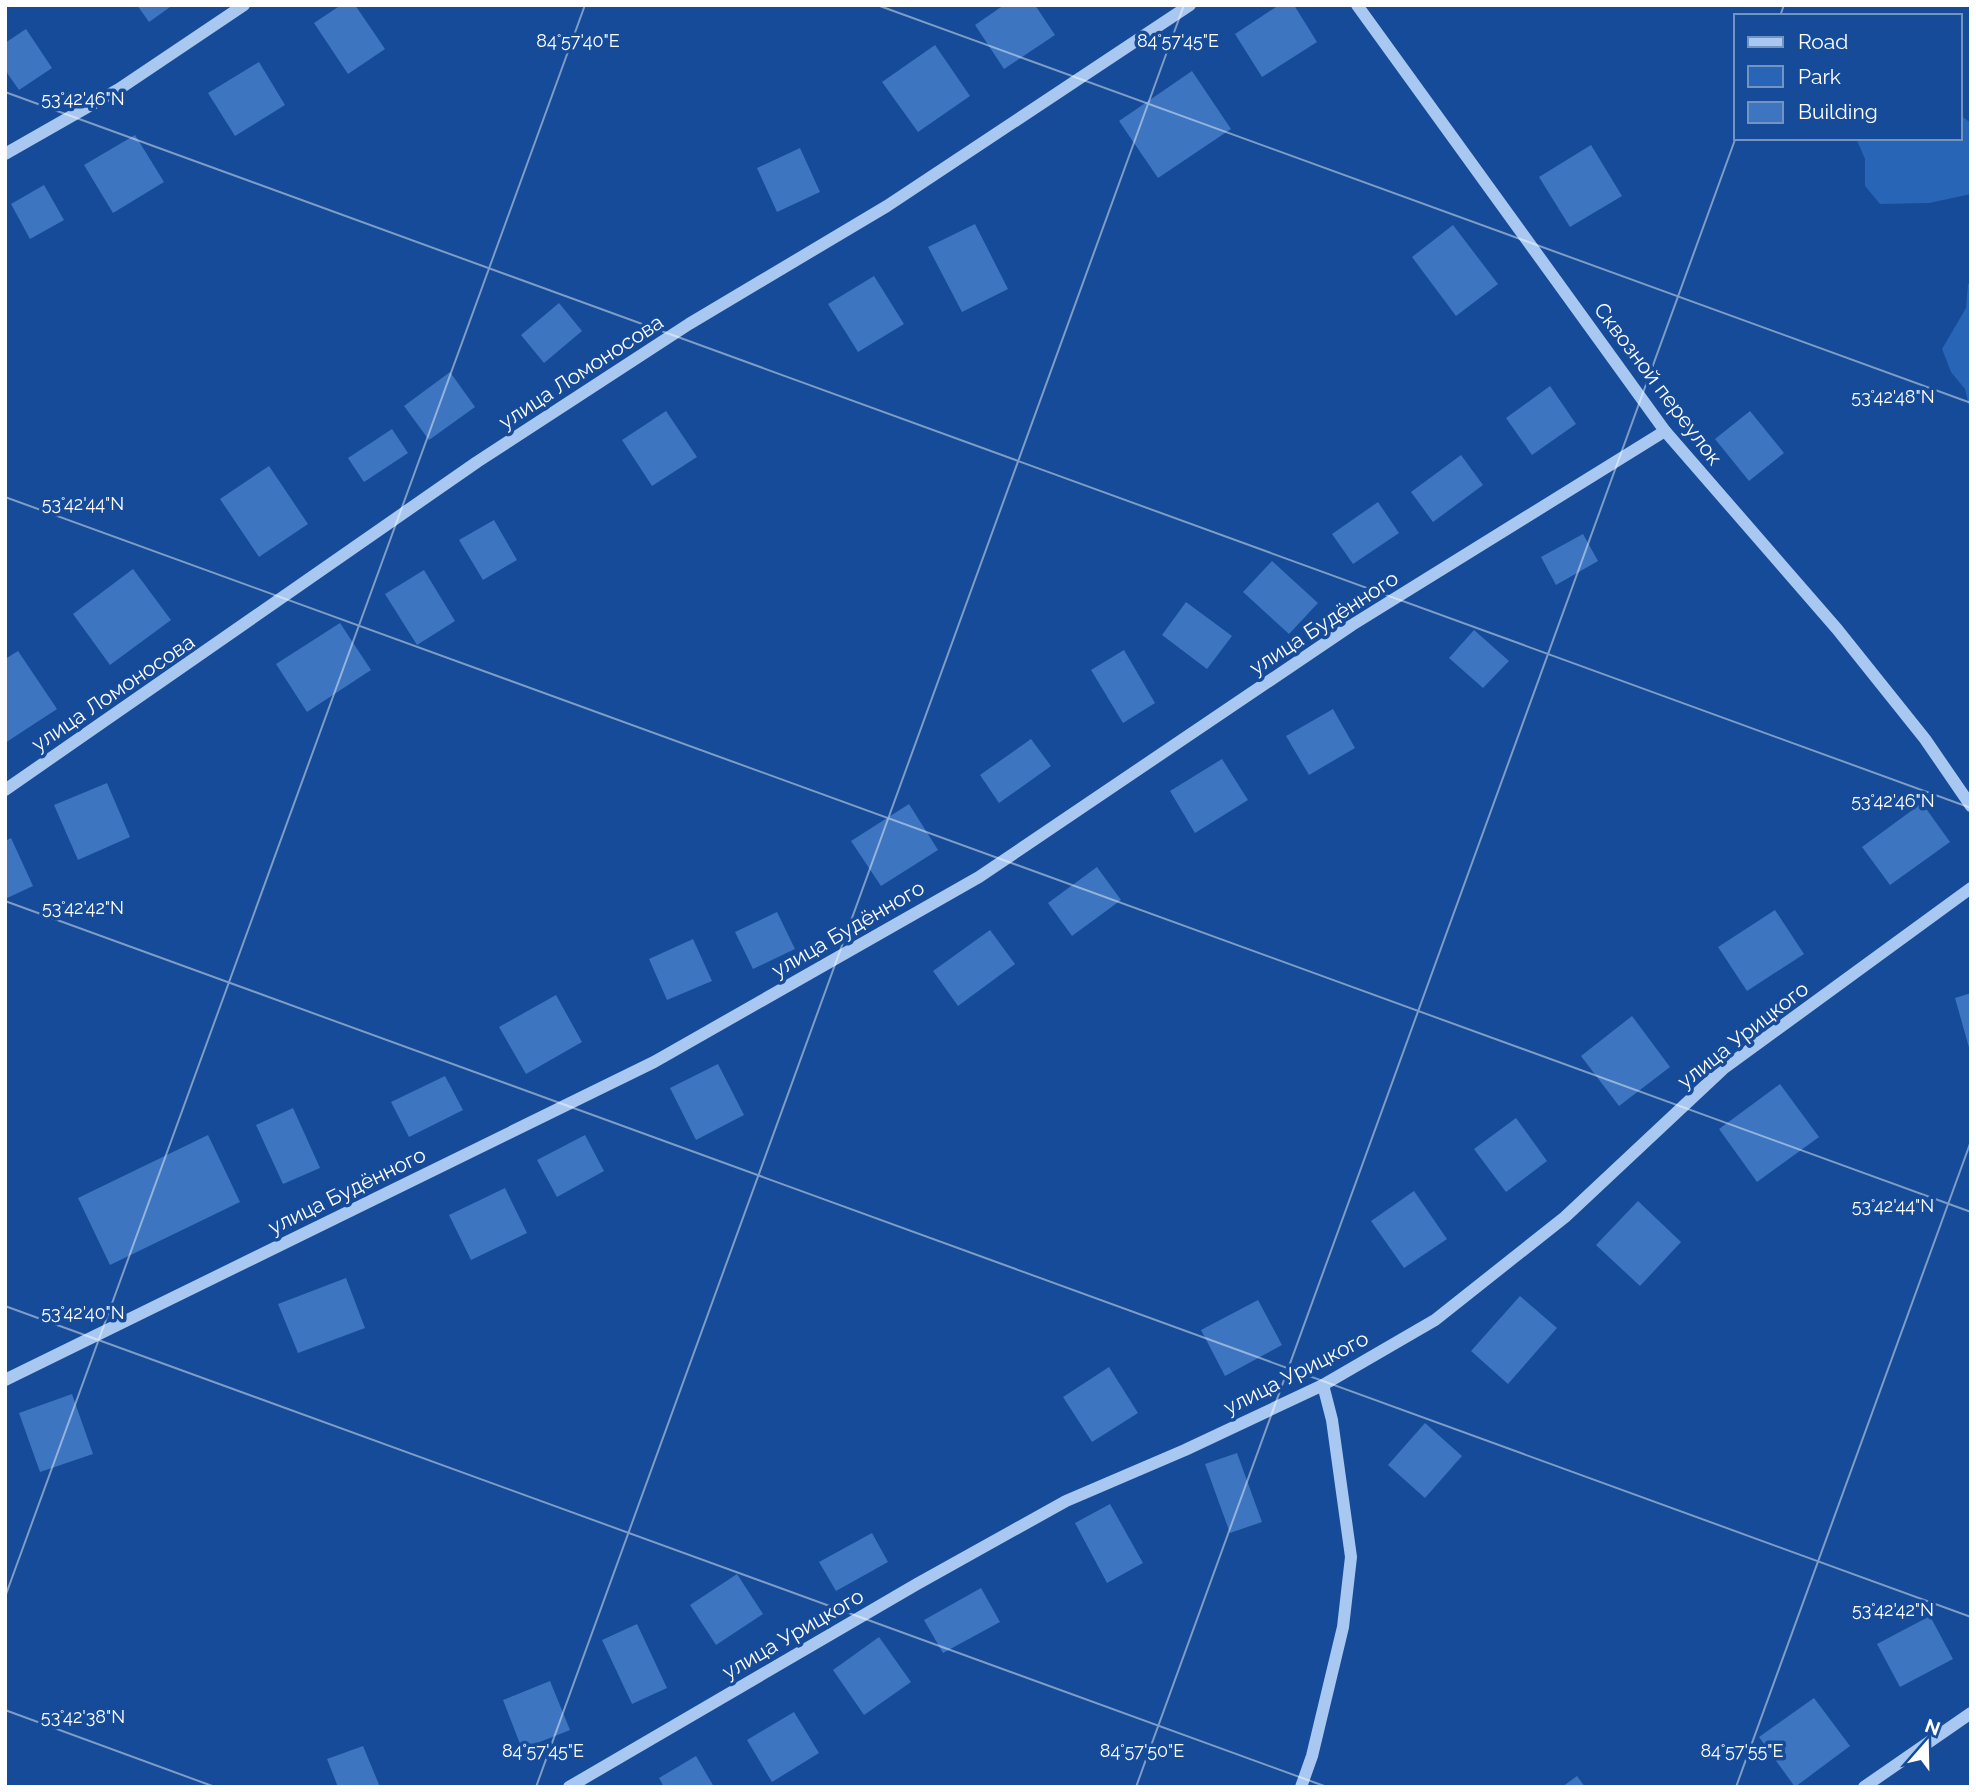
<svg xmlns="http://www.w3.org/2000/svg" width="1976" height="1792" viewBox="0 0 1976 1792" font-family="Raleway,sans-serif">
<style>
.green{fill:#2865b6}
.building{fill:#3d75c0}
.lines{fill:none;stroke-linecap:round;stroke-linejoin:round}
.minor{stroke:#a8c8f2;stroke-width:12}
.ticks{fill:none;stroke:#fff;stroke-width:2;stroke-opacity:0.45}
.labels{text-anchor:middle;stroke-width:7;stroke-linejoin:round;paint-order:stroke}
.street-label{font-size:21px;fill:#fff;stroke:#154b98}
.ticks-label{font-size:18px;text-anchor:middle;fill:#fff;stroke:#154b98;stroke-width:7;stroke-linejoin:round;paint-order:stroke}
</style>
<rect width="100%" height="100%" fill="#154b98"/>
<g class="green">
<polygon points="1960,115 1971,123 1971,194 1929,203 1880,204 1865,186 1865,159 1856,138 1960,138"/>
<polygon points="1971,283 1971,414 1965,389 1951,372 1942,349 1966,308 1968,284"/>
</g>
<g class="building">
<polygon points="137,5 173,5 149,22"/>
<polygon points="341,5 355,5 385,49 348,74 314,23"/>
<polygon points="1004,5 1035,5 1055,35 1004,69 975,25"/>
<polygon points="1279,5 1294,5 1317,42 1262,77 1235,34"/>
<polygon points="26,29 52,68 19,90 5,70 5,43"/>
<polygon points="935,45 970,96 918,132 882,82"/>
<polygon points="259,62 285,105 235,136 208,93"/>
<polygon points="1192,71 1231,129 1158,178 1119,121"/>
<polygon points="135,135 164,182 113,213 84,165"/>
<polygon points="1591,145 1622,196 1570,227 1539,177"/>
<polygon points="800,148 820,192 777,212 757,168"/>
<polygon points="44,185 64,220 30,239 11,204"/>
<polygon points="975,224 1008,289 962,312 928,247"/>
<polygon points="1453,225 1498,284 1456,316 1412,257"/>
<polygon points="874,276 904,324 858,352 828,304"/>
<polygon points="559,303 582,331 544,363 521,335"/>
<polygon points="450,372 475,407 429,440 404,406"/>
<polygon points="1550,386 1576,424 1532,455 1506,418"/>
<polygon points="666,411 697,457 652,486 622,440"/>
<polygon points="1750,411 1784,453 1749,481 1715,439"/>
<polygon points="392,429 408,453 364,482 348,458"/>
<polygon points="1461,455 1483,485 1433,522 1411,492"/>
<polygon points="269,466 308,524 259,557 220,499"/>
<polygon points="1378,502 1399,533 1353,564 1332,534"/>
<polygon points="494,520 517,560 483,580 459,540"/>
<polygon points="1583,534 1598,561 1556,585 1541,557"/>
<polygon points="1272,561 1318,603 1289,634 1243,592"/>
<polygon points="133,569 171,620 110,665 73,614"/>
<polygon points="424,570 455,621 417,645 385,594"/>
<polygon points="1186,602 1232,636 1207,669 1162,635"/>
<polygon points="340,623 371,670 307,712 276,664"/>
<polygon points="1474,630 1509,661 1483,688 1449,658"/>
<polygon points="1124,650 1155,703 1123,723 1091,670"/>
<polygon points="18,651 57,709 5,743 5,659"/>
<polygon points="1333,709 1355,748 1309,775 1286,736"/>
<polygon points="1031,739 1051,766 999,803 980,775"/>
<polygon points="1222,759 1248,800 1195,833 1170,791"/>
<polygon points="107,783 130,837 78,860 54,805"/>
<polygon points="1922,803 1950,842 1890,885 1862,847"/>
<polygon points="909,804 938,850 881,886 851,841"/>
<polygon points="11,838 33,886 5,899 5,841"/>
<polygon points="1097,867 1121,900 1072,936 1048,903"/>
<polygon points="1775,910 1804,954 1747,991 1718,947"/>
<polygon points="777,912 795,949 753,969 735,932"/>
<polygon points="990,930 1015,964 958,1006 933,971"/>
<polygon points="693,939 712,981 667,1000 649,959"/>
<polygon points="1971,993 1971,1051 1970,1051 1955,998"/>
<polygon points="556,995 582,1042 526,1074 499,1027"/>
<polygon points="1632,1016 1670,1067 1619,1106 1581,1056"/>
<polygon points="718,1064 744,1115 696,1140 670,1088"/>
<polygon points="445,1076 463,1110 409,1137 391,1102"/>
<polygon points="1780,1084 1819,1137 1757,1182 1719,1129"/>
<polygon points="293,1108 320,1168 283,1184 256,1125"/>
<polygon points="1516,1118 1547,1161 1506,1192 1474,1149"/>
<polygon points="208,1135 240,1202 110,1265 78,1198"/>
<polygon points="585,1135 604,1171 557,1197 537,1160"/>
<polygon points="505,1188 527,1233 471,1260 449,1215"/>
<polygon points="1414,1191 1447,1239 1404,1268 1371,1221"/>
<polygon points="1638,1201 1681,1242 1640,1286 1596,1245"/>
<polygon points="346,1278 365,1328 298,1353 278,1304"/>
<polygon points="1520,1296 1557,1328 1508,1384 1471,1351"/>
<polygon points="1258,1300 1282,1345 1225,1376 1201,1330"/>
<polygon points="1109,1367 1138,1413 1092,1442 1063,1397"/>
<polygon points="72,1394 93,1454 40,1472 19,1413"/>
<polygon points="1425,1423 1462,1456 1425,1498 1388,1465"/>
<polygon points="1237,1453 1262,1522 1230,1533 1205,1464"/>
<polygon points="1110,1504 1143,1563 1107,1583 1075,1523"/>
<polygon points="872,1533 888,1562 836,1591 819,1562"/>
<polygon points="737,1574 763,1614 716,1645 690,1605"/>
<polygon points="981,1588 1000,1622 943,1653 924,1620"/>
<polygon points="1930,1616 1953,1659 1900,1687 1877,1644"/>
<polygon points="637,1624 667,1688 632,1704 602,1640"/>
<polygon points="879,1637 911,1682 864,1715 833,1670"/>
<polygon points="550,1681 570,1730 522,1749 503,1700"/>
<polygon points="1814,1698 1850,1746 1795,1787 1759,1737"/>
<polygon points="794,1712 819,1753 772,1782 747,1740"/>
<polygon points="363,1746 380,1787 338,1787 327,1759"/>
<polygon points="696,1756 714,1787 664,1787 659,1778"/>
<polygon points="1577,1776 1585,1787 1562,1787"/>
</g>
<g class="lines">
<g class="minor">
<polyline points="1357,5 1665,431 1837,629 1925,739 1971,806"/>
<polyline points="5,154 119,89 244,5"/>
<polyline points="5,790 477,462 689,324 887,206 1190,5"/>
<polyline points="5,1380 654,1062 979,877 1352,625 1665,431"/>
<polyline points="569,1787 917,1584 1066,1501 1185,1450 1323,1385 1435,1320 1565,1217 1723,1069 1971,888"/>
<polyline points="1301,1787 1312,1756 1343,1627 1351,1557 1332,1420 1323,1385"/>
<polyline points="1864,1787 1971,1713"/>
</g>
</g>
<path class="ticks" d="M877,5L1971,403M1780,16L1784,5M5,92L1971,808M5,497L1971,1212M5,901L1971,1617M5,1306L1327,1787M5,1597L585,5M5,1710L215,1787M536,1787L1184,5M1136,1787L1736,137M1736,1787L1971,1141"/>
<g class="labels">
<g class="street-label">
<text transform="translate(581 372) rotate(-33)" y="7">улица Ломоносова</text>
<text transform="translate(1658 384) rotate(53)" y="7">Сквозной переулок</text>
<text transform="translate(1324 623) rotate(-33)" y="7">улица Будённого</text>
<text transform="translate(113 693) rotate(-34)" y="7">улица Ломоносова</text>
<text transform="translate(848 929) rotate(-30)" y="7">улица Будённого</text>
<text transform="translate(1743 1035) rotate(-38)" y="7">улица Урицкого</text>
<text transform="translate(347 1191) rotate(-26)" y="7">улица Будённого</text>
<text transform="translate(1296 1373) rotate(-27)" y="7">улица Урицкого</text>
<text transform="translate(793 1634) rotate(-30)" y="7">улица Урицкого</text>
</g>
</g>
<g class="ticks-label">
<text x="1178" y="47">84°57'45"E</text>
<text x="578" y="47">84°57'40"E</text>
<text x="83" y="105">53°42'46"N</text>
<text x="1893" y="403">53°42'48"N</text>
<text x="83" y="510">53°42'44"N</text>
<text x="1893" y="807">53°42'46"N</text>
<text x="83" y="914">53°42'42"N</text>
<text x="1893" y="1212">53°42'44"N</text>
<text x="83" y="1319">53°42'40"N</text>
<text x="1893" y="1616">53°42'42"N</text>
<text x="83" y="1723">53°42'38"N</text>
<text x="543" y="1757">84°57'45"E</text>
<text x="1142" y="1757">84°57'50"E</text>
<text x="1742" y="1757">84°57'55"E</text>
</g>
<rect width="1976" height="1792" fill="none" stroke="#ffffff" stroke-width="14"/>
<rect x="1734" y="14" width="228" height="126" fill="#154b98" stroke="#7393c1" stroke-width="2"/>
<rect x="1748" y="37" width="35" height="10" fill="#a8c8f2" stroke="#7393c1" stroke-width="2"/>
<text x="1798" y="49" font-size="21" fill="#ffffff">Road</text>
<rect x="1748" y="66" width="35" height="21" fill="#2865b6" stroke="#7393c1" stroke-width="2"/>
<text x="1798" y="84" font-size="21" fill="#ffffff">Park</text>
<rect x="1748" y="102" width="35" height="21" fill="#3d75c0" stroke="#7393c1" stroke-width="2"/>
<text x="1798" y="119" font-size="21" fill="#ffffff">Building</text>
<g transform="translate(1927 1743) rotate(20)" stroke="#154b98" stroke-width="5" paint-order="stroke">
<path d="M0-5L12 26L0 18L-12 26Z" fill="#ffffff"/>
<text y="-10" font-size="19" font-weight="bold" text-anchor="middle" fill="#ffffff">N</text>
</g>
</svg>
